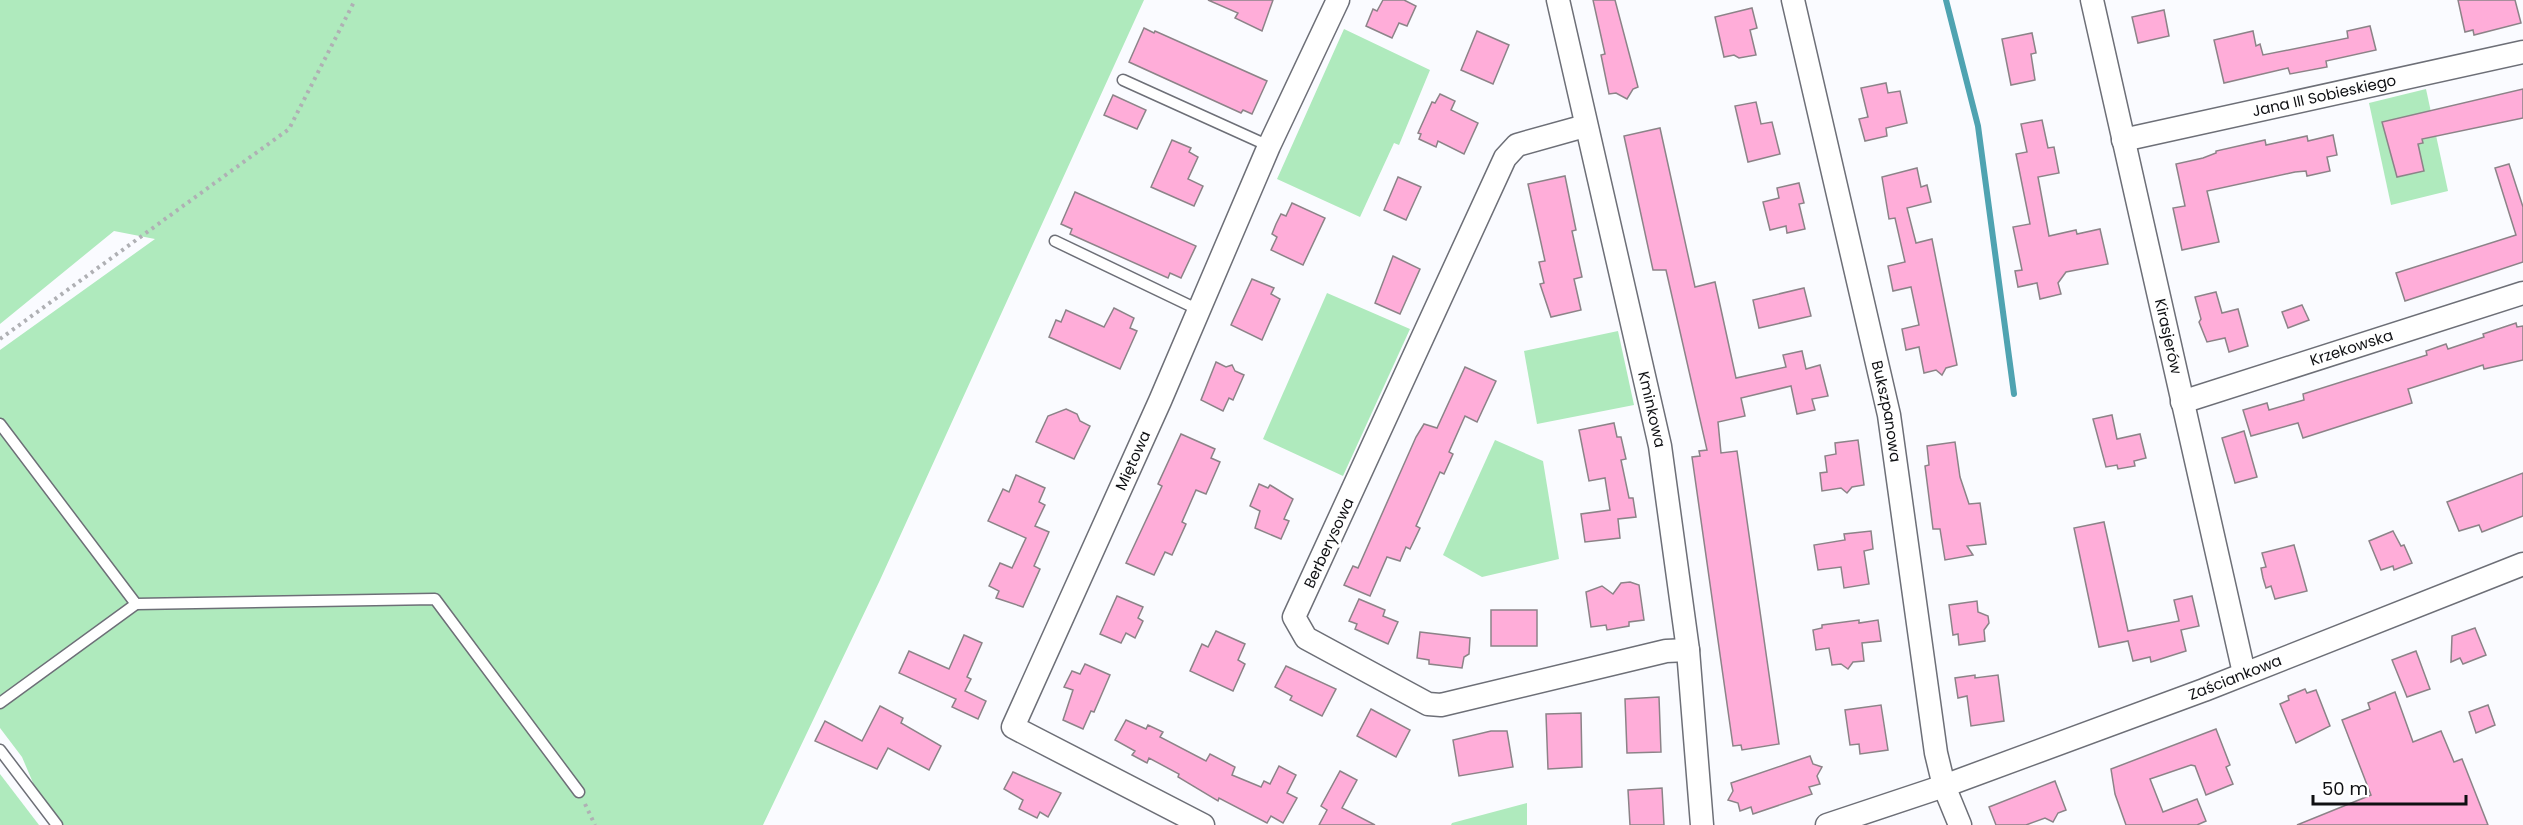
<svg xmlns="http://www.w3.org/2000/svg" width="2523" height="825" viewBox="0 0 2523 825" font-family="Poppins,sans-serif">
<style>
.green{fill:#afeabd}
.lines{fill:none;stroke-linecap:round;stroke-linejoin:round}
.stream{stroke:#4fa3b1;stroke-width:6}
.building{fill:#ffadd9;stroke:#8c8388;stroke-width:1.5}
.service-casing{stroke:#6d6f77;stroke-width:13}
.minor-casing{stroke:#6d6f77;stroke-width:25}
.path{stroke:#afb0b4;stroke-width:4;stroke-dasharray:3 4.5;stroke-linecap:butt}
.service{stroke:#fff;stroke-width:10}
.minor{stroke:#fff;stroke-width:22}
.labels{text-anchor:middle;stroke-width:6;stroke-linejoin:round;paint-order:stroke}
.street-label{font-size:15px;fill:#0f1013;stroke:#fff}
</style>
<rect width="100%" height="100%" fill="#fafbff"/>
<g class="green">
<polygon points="0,0 1144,0 880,580 763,825 51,825 22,757 0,728 0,350 155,239 114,231 0,324"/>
<polygon points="1344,29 1430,70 1399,145 1394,143 1360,217 1277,179"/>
<polygon points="2426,89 2448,191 2391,205 2369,103"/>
<polygon points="1327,293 1410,329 1343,476 1263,439"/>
<polygon points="1618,331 1634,405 1537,424 1524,351"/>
<polygon points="1495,440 1543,461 1559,559 1482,577 1443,555"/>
<polygon points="0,774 39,825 0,825"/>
<polygon points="1527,803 1527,825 1451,825 1452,823"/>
</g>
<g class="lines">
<polyline class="stream" points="1946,0 1978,126 2014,394"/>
</g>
<g class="building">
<polygon points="1208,0 1273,0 1262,31 1235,18 1238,13"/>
<polygon points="1383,0 1404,0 1416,6 1407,26 1399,23 1392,38 1366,26 1373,9 1377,11"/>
<polygon points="1593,0 1615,0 1638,87 1633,89 1627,99 1616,93 1609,94 1601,55 1605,54"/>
<polygon points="2458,0 2515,0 2521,23 2474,35 2473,30 2465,32"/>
<polygon points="1752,8 1757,28 1750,30 1756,55 1739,58 1734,55 1724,57 1715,17"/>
<polygon points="2164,10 2169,36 2138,43 2132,17"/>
<polygon points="2370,26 2376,50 2326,61 2327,67 2290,74 2288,68 2224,83 2214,40 2253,31 2256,46 2260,44 2263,55 2348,38 2347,31"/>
<polygon points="1144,28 1154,33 1155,31 1267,81 1252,114 1243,110 1241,113 1129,62"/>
<polygon points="1477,31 1509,45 1493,84 1461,70"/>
<polygon points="2032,33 2036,53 2031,54 2035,80 2011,85 2002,39"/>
<polygon points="1886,83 1888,93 1900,91 1907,123 1886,128 1887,136 1865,141 1859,119 1868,117 1861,88"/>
<polygon points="2523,89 2523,118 2422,139 2423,143 2418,144 2424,171 2397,177 2382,122"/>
<polygon points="1440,94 1455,101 1451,110 1478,123 1464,154 1438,141 1436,147 1419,139 1421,134 1418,133 1432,102 1435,103"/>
<polygon points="1113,95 1146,110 1137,129 1104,115"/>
<polygon points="1756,102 1761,124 1772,122 1780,154 1748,162 1735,106"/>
<polygon points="2042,120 2048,148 2054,147 2059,173 2038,177 2049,236 2076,230 2077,234 2100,229 2108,264 2066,272 2058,283 2061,294 2040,299 2037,283 2018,287 2015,271 2022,270 2013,227 2030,224 2016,154 2027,152 2021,124"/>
<polygon points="1660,128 1695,287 1715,282 1736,378 1786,367 1783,355 1802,351 1806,369 1820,365 1828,396 1812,399 1815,410 1797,414 1791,386 1741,398 1745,416 1718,422 1721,453 1737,451 1779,744 1742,750 1741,745 1733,746 1692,457 1700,456 1699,451 1707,450 1666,270 1653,270 1624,136"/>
<polygon points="2333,135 2337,155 2327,157 2330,171 2307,176 2306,171 2295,172 2207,191 2219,242 2182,250 2173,208 2185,206 2176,164 2203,158 2216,153 2216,151 2265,140 2266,145 2307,136 2308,141"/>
<polygon points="1172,140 1191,148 1189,152 1198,157 1188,179 1203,186 1194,206 1151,187"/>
<polygon points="2509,164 2523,207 2523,262 2405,301 2396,273 2516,235 2495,168"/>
<polygon points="1917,168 1921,187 1927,185 1931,202 1907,208 1916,243 1932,239 1957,365 1946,368 1942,375 1936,370 1924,373 1919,347 1906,350 1902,329 1919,325 1911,287 1893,291 1888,266 1905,262 1895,218 1889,219 1882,177"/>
<polygon points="1565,176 1576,230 1572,231 1582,277 1574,279 1581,310 1551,317 1540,284 1544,283 1539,262 1545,261 1528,184"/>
<polygon points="1398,177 1421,187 1406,220 1384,210"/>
<polygon points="1799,183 1804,203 1799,204 1805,229 1787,233 1786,226 1770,230 1763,202 1779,198 1777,188"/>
<polygon points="1075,192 1196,246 1181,278 1170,273 1168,278 1070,234 1072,229 1061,224"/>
<polygon points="1292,203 1325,218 1303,265 1271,250 1277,237 1272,234 1276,224 1281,214 1286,216"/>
<polygon points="1393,256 1420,269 1400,314 1375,303"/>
<polygon points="1252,279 1274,288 1271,294 1280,299 1262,340 1231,325"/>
<polygon points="1804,288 1811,316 1759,328 1753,300"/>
<polygon points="2216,292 2222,313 2238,309 2248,346 2229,352 2225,338 2207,342 2199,322 2201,319 2195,297"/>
<polygon points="2302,305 2309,320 2288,328 2282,312"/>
<polygon points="1114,308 1134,318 1130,328 1137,331 1120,369 1049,337 1056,320 1061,322 1066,310 1104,327"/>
<polygon points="2516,323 2517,327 2523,326 2523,360 2484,369 2483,365 2408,389 2412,403 2303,438 2298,423 2251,436 2243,410 2267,403 2269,410 2304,400 2303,394 2427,355 2426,351 2446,344 2448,349 2484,337 2483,334"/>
<polygon points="1216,362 1226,367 1232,365 1235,371 1244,375 1233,400 1229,398 1223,411 1201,400"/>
<polygon points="1465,367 1496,381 1477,422 1465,416 1449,452 1453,454 1444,474 1440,472 1416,526 1420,528 1410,549 1406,547 1400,561 1387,557 1370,596 1344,585 1353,566 1358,568 1416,437 1424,424 1437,428"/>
<polygon points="1066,409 1077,414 1080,421 1090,426 1074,459 1036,442 1048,416"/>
<polygon points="2112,415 2117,439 2140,434 2146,458 2134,461 2135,466 2118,469 2117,465 2106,467 2093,419"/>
<polygon points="1614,423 1617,437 1621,437 1626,459 1621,460 1629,498 1633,498 1636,517 1618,519 1620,538 1585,542 1581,514 1610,510 1605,478 1589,481 1579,430"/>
<polygon points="2244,431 2257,477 2235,483 2222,438"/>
<polygon points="1181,434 1215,449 1211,458 1220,462 1206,494 1196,490 1182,522 1186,524 1172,555 1165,552 1154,575 1126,563 1162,486 1158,484"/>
<polygon points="1858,440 1864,485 1852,487 1847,493 1841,488 1822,491 1820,473 1827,472 1825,456 1836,454 1835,443"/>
<polygon points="1955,442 1960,477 1969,504 1980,503 1986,544 1967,546 1973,555 1945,560 1940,529 1933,529 1925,466 1929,465 1927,446"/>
<polygon points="2523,473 2523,516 2482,532 2479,525 2459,531 2447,502"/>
<polygon points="1016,475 1045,488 1039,502 1045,505 1035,526 1049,532 1034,566 1040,569 1023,607 996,598 999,591 989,586 1000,563 1012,568 1026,538 988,521 1003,489 1009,492"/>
<polygon points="1259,484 1268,488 1270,485 1293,499 1284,519 1289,521 1281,539 1255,528 1260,511 1250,506"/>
<polygon points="2104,522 2128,631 2179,621 2174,600 2192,596 2199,626 2181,630 2186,651 2151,662 2150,657 2133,661 2128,641 2099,647 2074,528"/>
<polygon points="1871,531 1873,549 1864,551 1869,584 1844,588 1841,567 1818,570 1814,545 1845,540 1844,534"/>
<polygon points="2393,531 2401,546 2404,545 2412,563 2394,570 2393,566 2381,570 2369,541"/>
<polygon points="2294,545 2307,591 2275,599 2271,586 2266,588 2263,578 2261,568 2266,567 2262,553"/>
<polygon points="1630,582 1639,585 1644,620 1629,622 1629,626 1607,630 1606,625 1591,627 1586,592 1602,586 1613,594 1621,583"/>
<polygon points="1117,596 1143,607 1138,618 1143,621 1135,638 1126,633 1121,643 1100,634"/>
<polygon points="1359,599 1385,610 1383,616 1398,622 1388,644 1355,629 1357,624 1349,621"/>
<polygon points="1977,601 1978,612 1988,616 1989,623 1984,630 1985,641 1959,645 1958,634 1953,635 1949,605"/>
<rect x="1491" y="610" width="46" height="36"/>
<polygon points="1859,620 1859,623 1878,620 1881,641 1862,643 1864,661 1853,662 1848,669 1841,664 1832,665 1829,648 1816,650 1813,630 1822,628 1822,625"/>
<polygon points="2475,628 2486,655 2463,664 2460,658 2451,662 2452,636"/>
<polygon points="1216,631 1245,644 1238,660 1245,664 1233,691 1190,671 1202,644 1208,647"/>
<polygon points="1420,632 1470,638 1469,654 1464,657 1462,668 1429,664 1429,660 1417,658"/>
<polygon points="964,635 982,643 967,677 971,679 965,691 986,701 978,719 952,707 956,699 899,673 909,651 949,669"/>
<polygon points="2416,651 2430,689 2407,697 2392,660"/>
<polygon points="1085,664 1110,675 1094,712 1091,711 1083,729 1063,720 1073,690 1064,687 1072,671 1080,674"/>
<polygon points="1286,666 1336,689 1322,716 1290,700 1292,696 1275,687"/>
<polygon points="1975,675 1975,678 1998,675 2004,721 1971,726 1967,696 1958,698 1955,678"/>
<polygon points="2305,689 2307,693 2316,690 2330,726 2296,743 2280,704 2289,700 2288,696"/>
<polygon points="2395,692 2413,742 2441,731 2454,762 2462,759 2488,825 2297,825 2371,795 2342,720 2370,709 2368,703"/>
<polygon points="1659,697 1661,752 1627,753 1625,699"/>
<polygon points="1881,705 1888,750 1860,754 1859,744 1850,745 1845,710"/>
<polygon points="2488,705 2495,725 2476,733 2469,712"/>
<polygon points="880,706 903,718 901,723 941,746 929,770 888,748 877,769 815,741 825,721 862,741"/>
<polygon points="1371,709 1410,730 1396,757 1357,736"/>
<polygon points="1581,713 1582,767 1548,769 1546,714"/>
<polygon points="1126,720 1146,729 1148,725 1163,732 1160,737 1206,761 1210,754 1235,767 1232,775 1261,787 1264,781 1270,784 1279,766 1296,775 1287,793 1297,798 1283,823 1271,816 1267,823 1219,798 1218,801 1178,777 1179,774 1149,758 1147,763 1132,755 1135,751 1115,740"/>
<polygon points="2216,729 2230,765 2226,767 2233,784 2206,795 2195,766 2191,765 2150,779 2163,812 2197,799 2206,821 2197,825 2126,825 2115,794 2111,769"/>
<polygon points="1491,731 1507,731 1513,767 1459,776 1453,740"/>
<polygon points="1810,756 1813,764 1822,767 1817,776 1820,784 1809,787 1812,794 1753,814 1751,807 1740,811 1738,803 1728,800 1733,791 1731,783"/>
<polygon points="1340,771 1357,780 1342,808 1375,825 1319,825 1327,810 1321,806"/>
<polygon points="1013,772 1061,793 1048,817 1040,812 1037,818 1019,809 1023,800 1004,789"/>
<polygon points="2055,781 2066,810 2058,813 2053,822 2045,818 2026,825 1996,825 1989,807"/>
<polygon points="1662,788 1664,825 1630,825 1628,790"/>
</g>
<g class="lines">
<g class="service-casing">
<g id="service">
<polyline points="1123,80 1269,146"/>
<polyline points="1055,241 1199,310"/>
<polyline points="0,424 136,604 435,599 579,792"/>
<polyline points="0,703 136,604"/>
<polyline points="0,750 57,825"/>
</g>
</g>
<g class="minor-casing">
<g id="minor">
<path id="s1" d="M1558,0L1660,446L1688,650L1702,825"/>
<path id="s2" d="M1793,0L1889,415L1936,753L1944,786L1960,825"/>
<path id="s3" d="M2092,0L2244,673"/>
<polyline points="1585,126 1517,145 1505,158 1294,617 1306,638 1428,704 1441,705 1666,651 1688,650"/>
<path id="s4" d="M2123,140L2523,52"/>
<path id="s5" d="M2182,402L2523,293"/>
<path id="s6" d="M1203,825L1013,727L1160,401L1269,146L1338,0"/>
<path id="s7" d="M1827,825L1944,786L2204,690L2523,564"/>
</g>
</g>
<g class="path">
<polyline points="0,339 289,129 355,0"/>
<polyline points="585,804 595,825"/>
</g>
<use href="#service" class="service"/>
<use href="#minor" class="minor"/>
</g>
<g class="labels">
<g class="street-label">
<text dy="5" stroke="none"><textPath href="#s4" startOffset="206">Jana III Sobieskiego</textPath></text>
<text dy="5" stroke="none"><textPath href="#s3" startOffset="345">Kirasjerów</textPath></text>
<text dy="5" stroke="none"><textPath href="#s5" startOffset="178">Krzekowska</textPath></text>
<text dy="5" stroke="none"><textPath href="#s1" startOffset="420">Kminkowa</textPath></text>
<text dy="5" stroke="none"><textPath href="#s2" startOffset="422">Bukszpanowa</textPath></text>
<text dy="5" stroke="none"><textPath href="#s6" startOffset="506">Miętowa</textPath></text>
<text transform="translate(1329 543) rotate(-65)" y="5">Berberysowa</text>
<text dy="5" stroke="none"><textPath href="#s7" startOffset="434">Zaściankowa</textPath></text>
</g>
</g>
<path d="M2313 795v9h153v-9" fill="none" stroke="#0f1013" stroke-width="3"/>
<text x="2322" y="795" font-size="18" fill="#0f1013" stroke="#ffffff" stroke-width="4.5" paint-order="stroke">50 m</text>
</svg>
